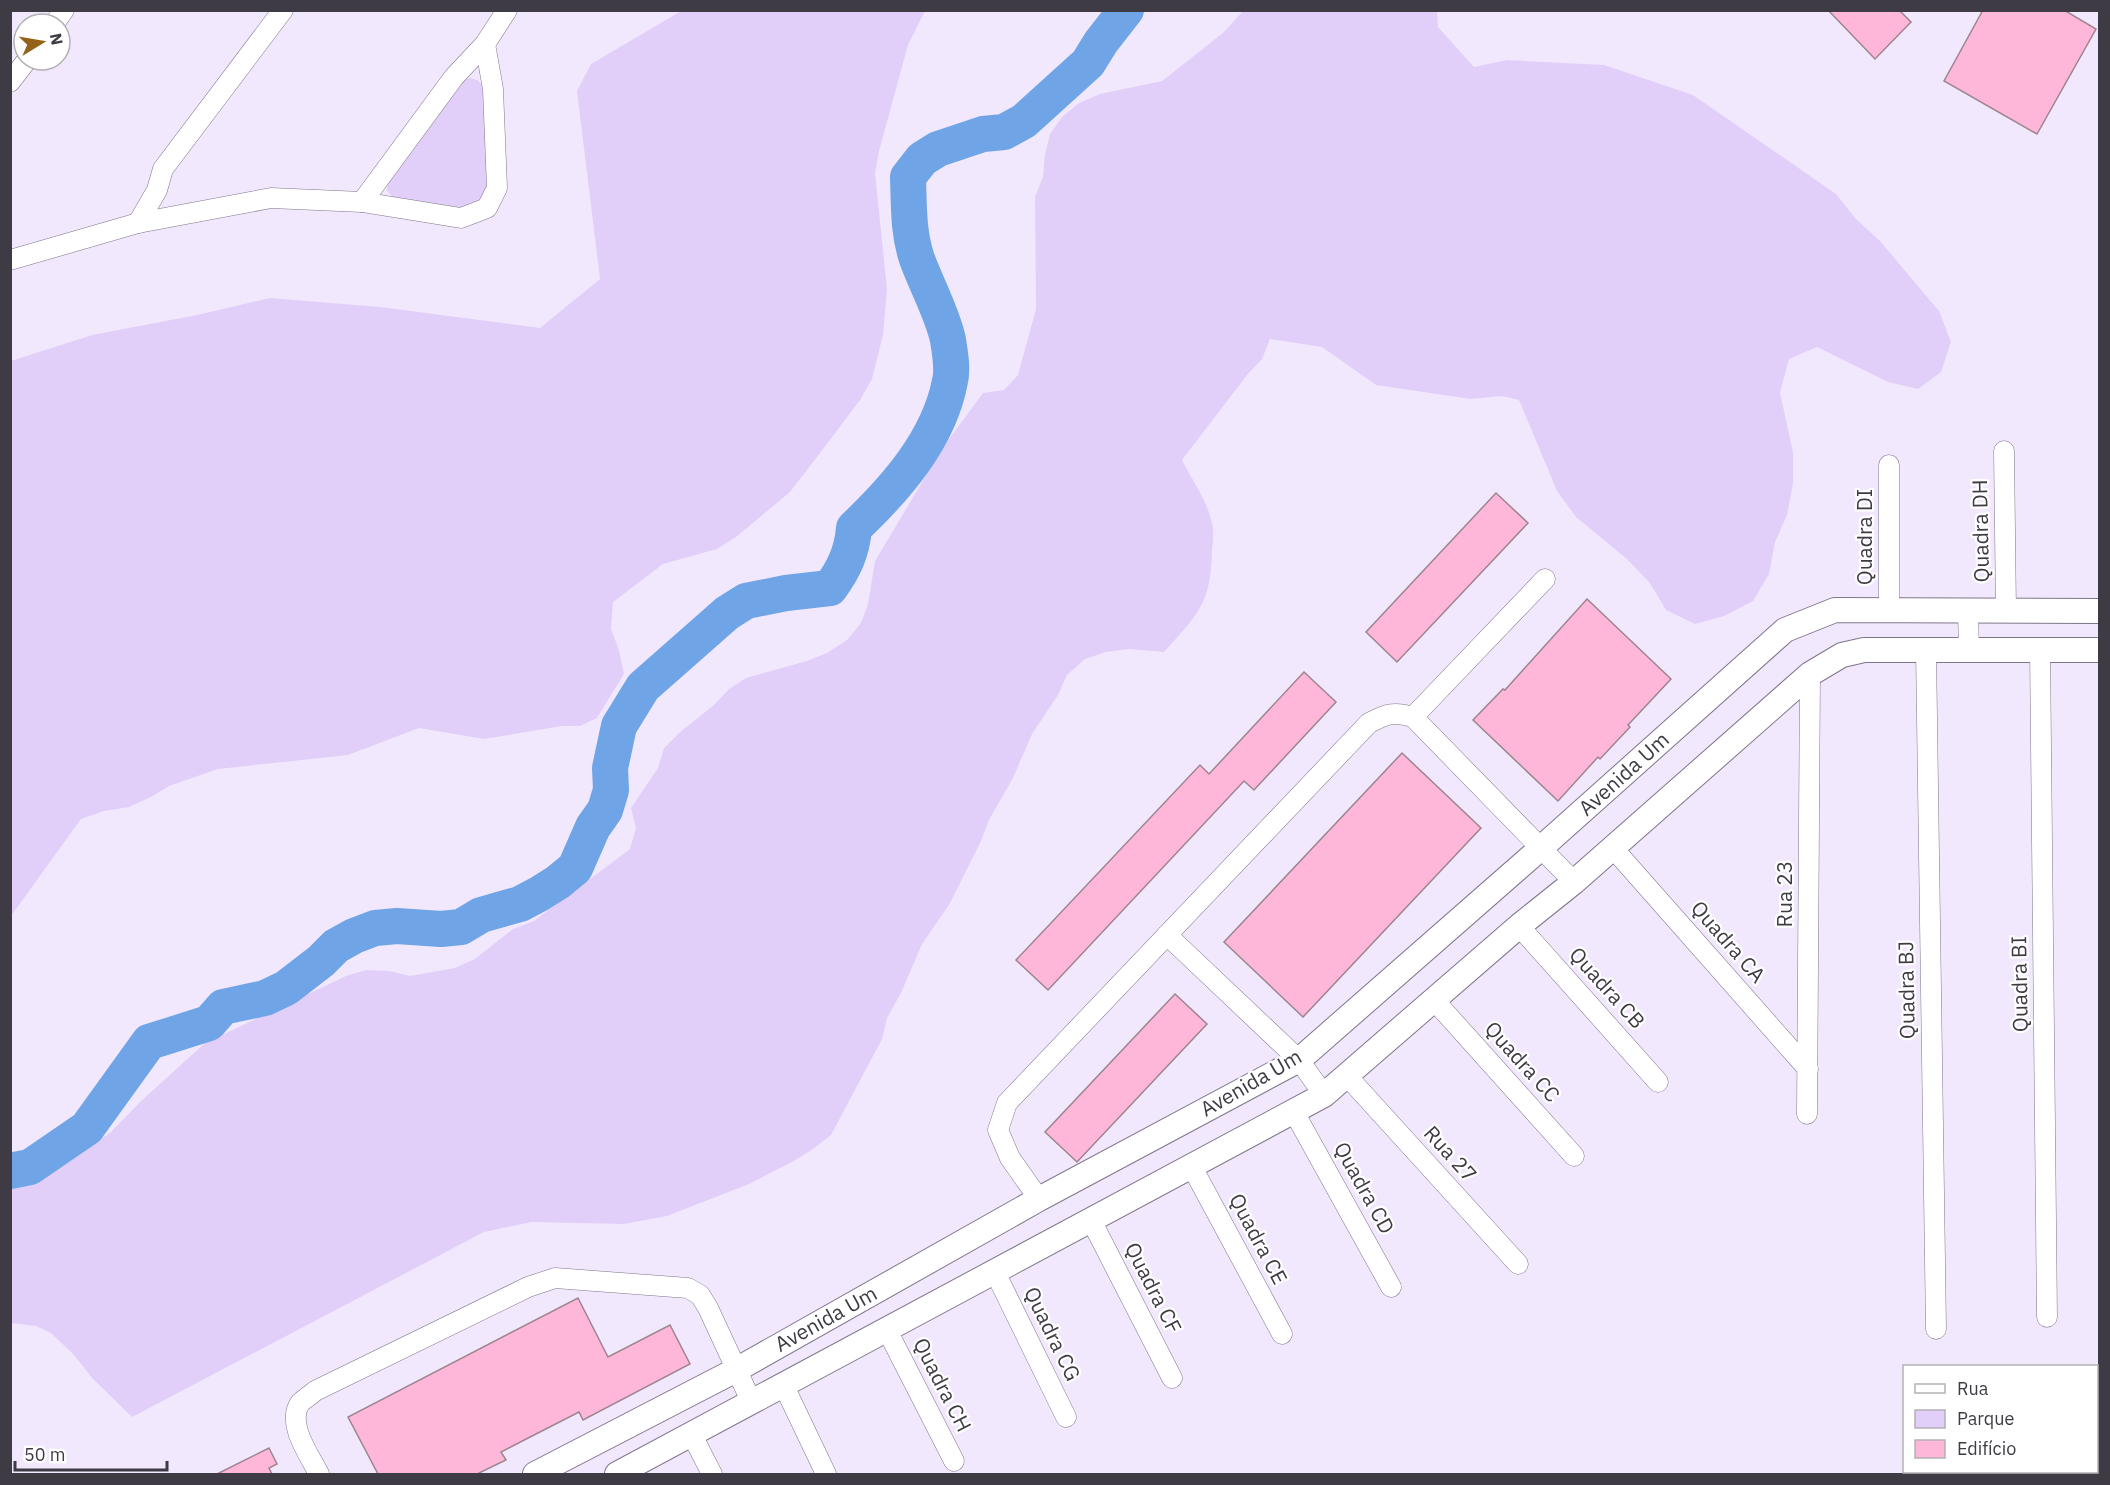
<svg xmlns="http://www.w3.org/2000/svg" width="2110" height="1485" viewBox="0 0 2110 1485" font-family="'IBM Plex Sans',sans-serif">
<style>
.green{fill:#e2cff9}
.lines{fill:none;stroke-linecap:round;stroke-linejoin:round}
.river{stroke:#6fa4e7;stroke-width:36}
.building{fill:#feb7d8;stroke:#9d858f;stroke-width:1.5}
.minor-casing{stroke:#7f768a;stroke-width:21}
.tertiary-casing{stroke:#7f768a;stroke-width:26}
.minor{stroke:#fff;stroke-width:20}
.tertiary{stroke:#fff;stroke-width:24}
.labels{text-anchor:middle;stroke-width:4.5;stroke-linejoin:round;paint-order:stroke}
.street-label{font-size:21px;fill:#3f3b44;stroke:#fff}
</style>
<rect width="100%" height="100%" fill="#f1e8fe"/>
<g class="green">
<polygon points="683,10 925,11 908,45 879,151 875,173 887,289 883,335 872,379 860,400 833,436 790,492 736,537 717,549 663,564 613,602 611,629 619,650 624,674 597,718 580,726 562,726 484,739 419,728 348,755 218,769 169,786 151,797 129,807 104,811 81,819 11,916 11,361 92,335 197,315 270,298 380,307 540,328 600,279 577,91 591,64"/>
<path d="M1243,11H1437L1438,27L1474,67L1507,60L1604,65L1693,95L1836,194L1855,218L1880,241L1939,311L1951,342L1941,372L1918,389L1888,382L1817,347L1789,359L1780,393L1793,452V484L1787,515L1775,542L1769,574L1753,601L1724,616L1695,624L1666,610L1650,583L1627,559L1576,517L1557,491L1519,400L1502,396L1471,399L1376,385L1322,347L1270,339L1262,359L1247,375L1182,460C1192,480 1207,500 1212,523C1214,531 1213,542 1212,550C1211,604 1198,614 1164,652L1129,649L1106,652L1085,659L1067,675L1058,695L1032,734L1013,778L990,818L981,841L949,905L922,944L901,993L887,1018L882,1039L831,1135L813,1149L792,1162L749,1184L667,1216L624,1224L532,1222L484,1232L132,1417L93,1379L74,1355L51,1333L36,1326L11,1323V1189L57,1170L111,1132L141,1101L205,1043L346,976L366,970L389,971L410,976L455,968L475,959L513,929L534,921L630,849L636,828L631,808L658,768L664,748L679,733L714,705L729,689L746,678L807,661L827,653L847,640L861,623L868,604L875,561L943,447L983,393L1004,390L1018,375L1036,309L1035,197L1043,177L1045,154L1050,134L1062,117L1079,103L1100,94L1162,81L1223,33Z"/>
<path d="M470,78L477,80L483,86L489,184C487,192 485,200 477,204C461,214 412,201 393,198L387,190V180L464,80Z"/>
</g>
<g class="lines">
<path class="river" d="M10,1171L30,1167L87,1128L149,1042L209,1023L223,1007L265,998L286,988L321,961L336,946L354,936L375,928L397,926L441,929L461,927L481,915L520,904L539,894L558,882L575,868L593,827L605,810L611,790L610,768L619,726L643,687L727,613L746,601L786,593L830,588C844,569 852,552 854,528C895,489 939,440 950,381C953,369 950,353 948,340C943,315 926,284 917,259C908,233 909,205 908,177L922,159L938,149L983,134L1004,132L1024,121L1088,63L1101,42L1126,10"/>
</g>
<g class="building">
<polygon points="1828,10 1899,10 1911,22 1875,59"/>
<polygon points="1983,10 2064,10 2096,29 2037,134 1944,81"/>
<polygon points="1496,493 1528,523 1397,662 1366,632"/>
<polygon points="1587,599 1671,679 1628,725 1630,727 1600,759 1598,757 1558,801 1473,720 1503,689 1505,690"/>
<polygon points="1304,672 1336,702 1254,790 1244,781 1048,990 1016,960 1200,765 1209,774"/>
<polygon points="1402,753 1481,828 1303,1017 1224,942"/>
<polygon points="1175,994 1207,1024 1077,1162 1045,1132"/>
<polygon points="578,1298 608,1357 670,1325 690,1364 583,1420 579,1412 534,1435 501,1452 506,1460 477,1474 378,1474 348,1417"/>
<polygon points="269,1448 277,1464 269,1468 272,1474 217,1474"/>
</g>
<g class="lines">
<g class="minor-casing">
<g id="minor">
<polyline points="54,24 64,10"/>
<polyline points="10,82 27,60"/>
<polyline points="362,202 454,77 485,44 507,10"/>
<polyline points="138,223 157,190 163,169 283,10"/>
<polyline points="10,260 138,223 271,198 362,202 461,218 487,208 497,188 493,89 485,44"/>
<polyline points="2004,451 2006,611"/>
<polyline points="1889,610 1889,465"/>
<polyline points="1968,611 1969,650"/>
<polyline points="1926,650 1936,1329"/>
<polyline points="2040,650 2047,1317"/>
<polyline points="1413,717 1545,579"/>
<polyline points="1612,847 1808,1069"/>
<polyline points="1519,926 1658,1082"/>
<polyline points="1167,935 1299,1060 1324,1095"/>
<polyline points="1434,1000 1574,1156"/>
<polyline points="1347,1076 1518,1264"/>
<polyline points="1294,1112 1391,1287"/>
<polyline points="1807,1114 1810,674"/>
<polyline points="1192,1167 1282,1334"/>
<path d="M1039,1199L1010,1158L998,1130L1007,1103L1369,723C1387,714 1393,711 1413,717L1574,882"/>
<polyline points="1091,1220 1172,1378"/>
<polyline points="995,1272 1066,1417"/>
<polyline points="887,1330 954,1461"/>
<polyline points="784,1386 826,1474"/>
<polyline points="692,1435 712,1474"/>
<path d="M319,1474C310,1456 286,1424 300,1403C304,1399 311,1395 315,1391L528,1287L555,1278L688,1288L700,1295L708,1308L752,1403"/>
</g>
</g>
<g class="tertiary-casing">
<g id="tertiary">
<polyline points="535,1474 736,1370 1039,1199 1299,1060 1541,848 1785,630 1835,610 2100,611"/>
<polyline points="617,1474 1324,1095 1519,926 1574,882 1810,674 1842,655 1864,650 2100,650"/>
</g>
</g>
<use href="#minor" class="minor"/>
<use href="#tertiary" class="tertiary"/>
</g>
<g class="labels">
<g class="street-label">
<text transform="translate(1981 531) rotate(-91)" y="7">Quadra DH</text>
<text transform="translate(1865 537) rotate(-90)" y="7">Quadra DI</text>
<text transform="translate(1624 774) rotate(-42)" y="7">Avenida Um</text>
<text transform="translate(1785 894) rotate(-90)" y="7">Rua 23</text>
<text transform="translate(1728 942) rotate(49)" y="7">Quadra CA</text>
<text transform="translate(2020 984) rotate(-91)" y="7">Quadra BI</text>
<text transform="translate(1607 988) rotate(48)" y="7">Quadra CB</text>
<text transform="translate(1907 990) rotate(-91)" y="7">Quadra BJ</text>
<text transform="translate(1522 1062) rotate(48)" y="7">Quadra CC</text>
<text transform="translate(1251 1083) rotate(-30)" y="7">Avenida Um</text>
<text transform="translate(1450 1154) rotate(48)" y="7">Rua 27</text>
<text transform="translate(1364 1188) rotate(61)" y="7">Quadra CD</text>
<text transform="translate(1258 1239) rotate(62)" y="7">Quadra CE</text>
<text transform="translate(1153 1288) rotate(63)" y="7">Quadra CF</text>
<text transform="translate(826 1319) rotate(-29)" y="7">Avenida Um</text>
<text transform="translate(1052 1334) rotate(64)" y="7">Quadra CG</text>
<text transform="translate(942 1385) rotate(63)" y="7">Quadra CH</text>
</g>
</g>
<rect width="2110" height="1485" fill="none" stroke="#3f3b44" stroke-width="24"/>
<rect x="1903" y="1365" width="195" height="108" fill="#ffffff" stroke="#b2b1b4" stroke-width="1.5"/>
<rect x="1915" y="1384" width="30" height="9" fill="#ffffff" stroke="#b2b1b4" stroke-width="1.5"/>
<text x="1957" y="1395" font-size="18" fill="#3f3b44">Rua</text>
<rect x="1915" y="1410" width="30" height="18" fill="#e2cff9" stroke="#b2b1b4" stroke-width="1.5"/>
<text x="1957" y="1425" font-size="18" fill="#3f3b44">Parque</text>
<rect x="1915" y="1440" width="30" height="18" fill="#feb7d8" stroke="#b2b1b4" stroke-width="1.5"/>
<text x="1957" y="1455" font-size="18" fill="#3f3b44">Edifício</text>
<g transform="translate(42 42) rotate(79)"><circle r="28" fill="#ffffff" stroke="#b2b1b4" stroke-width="1.5"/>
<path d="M0-4.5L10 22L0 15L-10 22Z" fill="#966217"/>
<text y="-9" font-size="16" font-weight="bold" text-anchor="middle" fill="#3f3b44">N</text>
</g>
<path d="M15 1461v9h152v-9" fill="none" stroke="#3f3b44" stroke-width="3"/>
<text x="24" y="1461" font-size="18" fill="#3f3b44" stroke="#ffffff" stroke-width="4.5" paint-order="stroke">50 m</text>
</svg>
